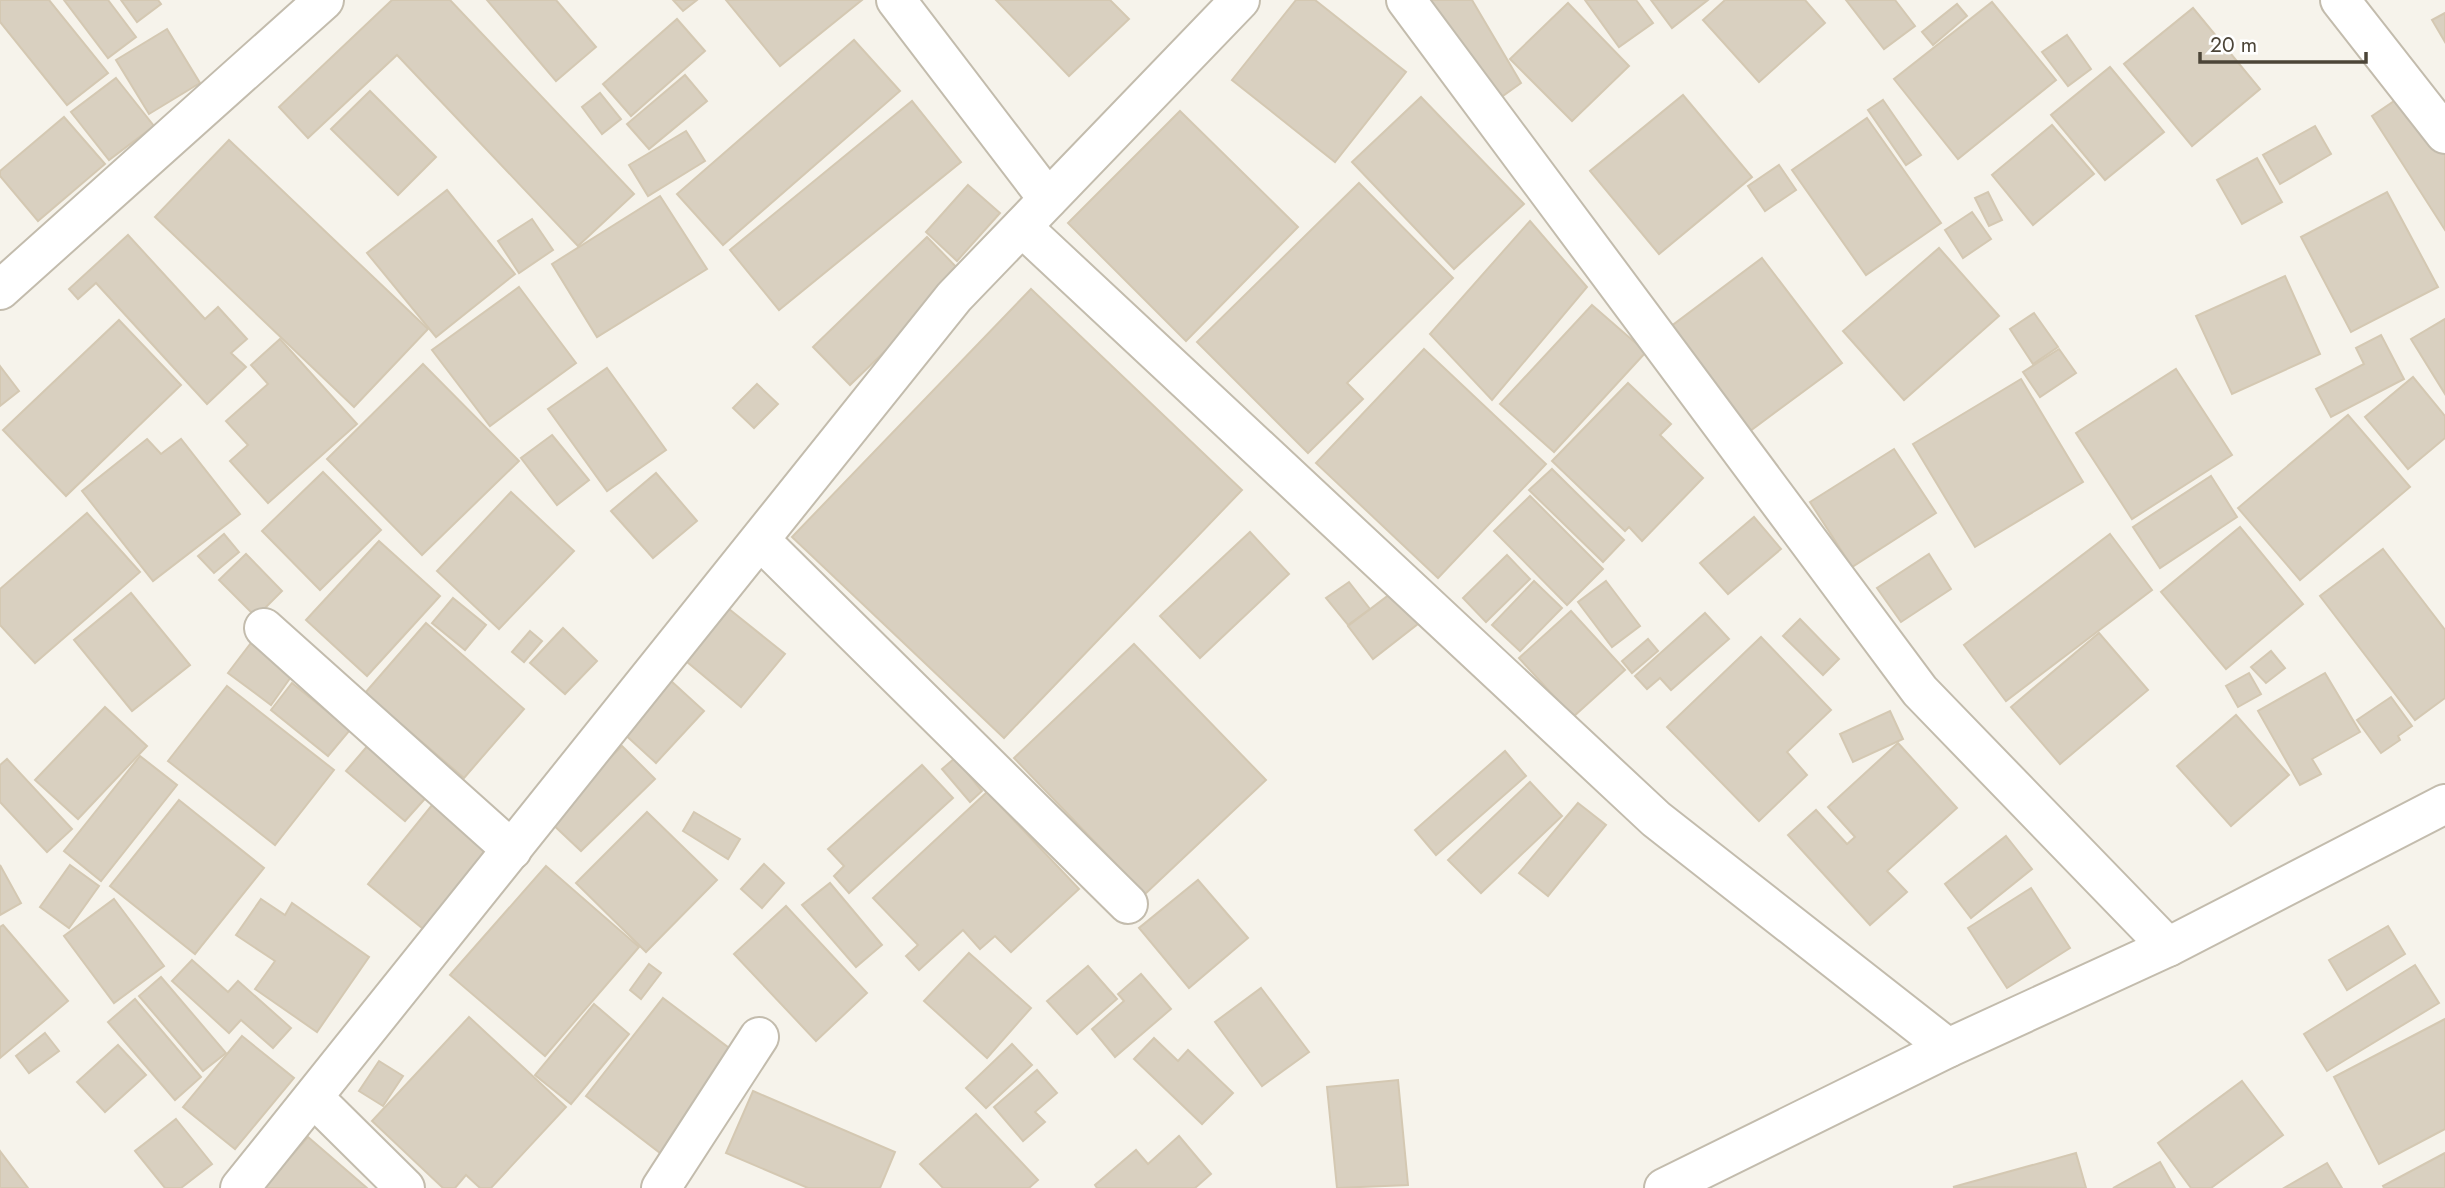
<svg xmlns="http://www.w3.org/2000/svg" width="2445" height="1188" viewBox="0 0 2445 1188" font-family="Jost,sans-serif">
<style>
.building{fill:#d9d0c0;stroke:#d4c8b2;stroke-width:2}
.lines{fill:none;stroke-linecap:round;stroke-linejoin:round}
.minor-casing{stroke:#c3bcad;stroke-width:42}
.minor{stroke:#fff;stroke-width:38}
</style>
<rect width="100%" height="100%" fill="#f6f3eb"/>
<g class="building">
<polygon points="0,0 49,0 108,73 67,105 0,22"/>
<polygon points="64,0 108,0 136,37 108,58"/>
<polygon points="121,0 158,0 161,4 137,22"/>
<polygon points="392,0 450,0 634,194 578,246 397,55 308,138 279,107"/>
<polygon points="487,0 556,0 596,47 556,81"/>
<polygon points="673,0 697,0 683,11"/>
<polygon points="726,0 862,0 780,66"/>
<polygon points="996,0 1110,0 1129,19 1069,76"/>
<polygon points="1296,0 1315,0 1406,72 1335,162 1232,80"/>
<polygon points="1428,0 1472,0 1521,83 1493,103"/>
<polygon points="1585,0 1636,0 1653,23 1619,47"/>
<polygon points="1651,0 1708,0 1672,28"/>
<polygon points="1725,0 1805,0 1825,23 1759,82 1703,20"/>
<polygon points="1846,0 1895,0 1915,26 1884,49"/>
<polygon points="1992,2 2056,80 1958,159 1894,79"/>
<polygon points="1568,3 1629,66 1572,121 1510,59"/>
<polygon points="1957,4 1967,16 1933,45 1922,32"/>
<polygon points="2193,8 2260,89 2192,146 2124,64"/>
<polygon points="2445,13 2445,42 2432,20"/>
<polygon points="677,19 705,51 631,116 603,84"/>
<polygon points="167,29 200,83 149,114 116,60"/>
<polygon points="2067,35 2091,69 2068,86 2042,52"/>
<polygon points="854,40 900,91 723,245 677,194"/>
<polygon points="2110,67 2164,132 2105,180 2051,115"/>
<polygon points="685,75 707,101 649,149 627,124"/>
<polygon points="116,78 154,126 109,160 71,112"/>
<polygon points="370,91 436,157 398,195 331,129"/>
<polygon points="600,93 621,119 602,134 582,107"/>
<polygon points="2406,93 2445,154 2445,230 2372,116"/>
<polygon points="1683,95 1752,177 1659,254 1590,171"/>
<polygon points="1421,97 1524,204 1454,269 1352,162"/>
<polygon points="1883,100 1921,155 1906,165 1868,110"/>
<polygon points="912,101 961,162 779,310 730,250"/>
<polygon points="1180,111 1298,227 1186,341 1068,223"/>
<polygon points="64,117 105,164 38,221 0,176 0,171"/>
<polygon points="1867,118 1941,223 1866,275 1792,170"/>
<polygon points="2052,125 2094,174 2033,225 1992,175"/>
<polygon points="2315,126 2331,154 2280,184 2263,155"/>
<polygon points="686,131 705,161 648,196 629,165"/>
<polygon points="229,140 428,329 354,407 155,217"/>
<polygon points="2257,158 2282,202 2242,224 2217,180"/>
<polygon points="1779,165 1796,190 1765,211 1748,186"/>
<polygon points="1359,183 1453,278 1347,383 1363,399 1308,453 1197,342"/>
<polygon points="968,185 1000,213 957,261 926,232"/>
<polygon points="447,190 515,274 436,337 367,253"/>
<polygon points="1988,192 2002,220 1989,226 1975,198"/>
<polygon points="2387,192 2438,287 2351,332 2301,237"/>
<polygon points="660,196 707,269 597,337 552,264"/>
<polygon points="1972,212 1991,239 1963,258 1945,230"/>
<polygon points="532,219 553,250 519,273 498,241"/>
<polygon points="1530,221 1587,287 1492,400 1430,334"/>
<polygon points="128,235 205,319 218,307 247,339 231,353 246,367 207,404 96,283 78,299 69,289"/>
<polygon points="927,237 964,275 850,385 813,347"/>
<polygon points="1939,248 1999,316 1904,400 1843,331"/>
<polygon points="1762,258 1842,363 1750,431 1670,327"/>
<polygon points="2285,276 2320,354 2232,394 2196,316"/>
<polygon points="519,287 576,363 490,426 432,350"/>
<polygon points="1031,289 1242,490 1004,738 792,537"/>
<polygon points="1592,305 1646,352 1554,452 1500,404"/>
<polygon points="2034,313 2058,347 2033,364 2010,329"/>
<polygon points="2445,319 2445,394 2411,339"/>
<polygon points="119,320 181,385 66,496 3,430"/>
<polygon points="2381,335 2404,379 2331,417 2316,389 2364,364 2356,348"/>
<polygon points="280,339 357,424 268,503 230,461 248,445 226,421 268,384 251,365"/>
<polygon points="1424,349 1546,464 1438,578 1316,463"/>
<polygon points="2059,349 2076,373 2040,397 2023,372"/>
<polygon points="423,364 519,461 422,555 327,459"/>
<polygon points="0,366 19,391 0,406"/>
<polygon points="607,368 666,450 607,491 548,409"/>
<polygon points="2176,369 2232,455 2132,519 2076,433"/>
<polygon points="2413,377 2445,416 2445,438 2408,469 2365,417"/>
<polygon points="2021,379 2083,482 1975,547 1913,444"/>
<polygon points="1628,383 1671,424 1660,435 1703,478 1642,541 1629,527 1625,531 1552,461"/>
<polygon points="757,384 778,404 754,428 733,408"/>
<polygon points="2348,415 2410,487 2300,580 2238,508"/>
<polygon points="552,435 589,480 557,505 521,458"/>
<polygon points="147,439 161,454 181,439 240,514 153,581 82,491"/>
<polygon points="1894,449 1936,513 1852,567 1810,502"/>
<polygon points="1552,469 1624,540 1603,562 1529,490"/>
<polygon points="323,472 381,530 320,590 262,531"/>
<polygon points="656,473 697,521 653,558 611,511"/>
<polygon points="2211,476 2237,517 2160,568 2133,527"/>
<polygon points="511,492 574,551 499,629 437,571"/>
<polygon points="1530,496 1603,569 1567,605 1494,531"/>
<polygon points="87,513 140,572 35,663 0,625 0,589"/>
<polygon points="1754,517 1781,549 1728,594 1700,563"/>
<polygon points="2240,527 2303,604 2226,669 2161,592"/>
<polygon points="1250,532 1289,574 1200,658 1160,616"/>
<polygon points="224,534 239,552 214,573 198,556"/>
<polygon points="2110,534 2152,590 2006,701 1964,645"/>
<polygon points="379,541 440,596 367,676 306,620"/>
<polygon points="2383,549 2445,630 2445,698 2415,720 2320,596"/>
<polygon points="246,554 282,591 256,617 219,580"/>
<polygon points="1929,554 1951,589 1901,622 1877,588"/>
<polygon points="1507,555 1530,579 1486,622 1463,598"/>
<polygon points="1534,581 1562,608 1520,651 1492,625"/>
<polygon points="1606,581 1640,626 1612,647 1578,602"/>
<polygon points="1349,582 1370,609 1348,625 1326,598"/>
<polygon points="1398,588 1423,620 1373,659 1348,626"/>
<polygon points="131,593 190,665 132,711 74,640"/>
<polygon points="453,598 486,625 465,650 432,623"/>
<polygon points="729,609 785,654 741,707 686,661"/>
<polygon points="1571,611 1625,670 1573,717 1519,658"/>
<polygon points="1705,613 1729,639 1671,690 1660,678 1647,689 1635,676"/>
<polygon points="1800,619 1839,659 1823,675 1783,636"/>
<polygon points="426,623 524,709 464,778 365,693"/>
<polygon points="563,628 597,661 565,694 530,663"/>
<polygon points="530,631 542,641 524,662 512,652"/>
<polygon points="2099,633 2148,690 2060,764 2011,707"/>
<polygon points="1761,637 1831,710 1787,752 1807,775 1759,821 1667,727"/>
<polygon points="1648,639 1658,651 1632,673 1622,661"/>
<polygon points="251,643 293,674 271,705 228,673"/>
<polygon points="1134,644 1266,780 1145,894 1014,758"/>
<polygon points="2271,651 2285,668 2266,683 2251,667"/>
<polygon points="2249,673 2261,694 2238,707 2226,686"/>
<polygon points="2325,673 2360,732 2312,759 2321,774 2300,785 2258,711"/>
<polygon points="670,680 704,711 656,763 621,731"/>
<polygon points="292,683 350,730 328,756 271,710"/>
<polygon points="227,686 334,770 275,845 168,761"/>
<polygon points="2391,697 2412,726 2398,736 2400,740 2381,753 2357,720"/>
<polygon points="105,707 147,746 78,819 35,780"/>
<polygon points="1890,711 1903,739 1853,762 1840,734"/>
<polygon points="2236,715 2289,775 2231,826 2177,766"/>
<polygon points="370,743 430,793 405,821 346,771"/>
<polygon points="1898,743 1957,808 1887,871 1907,892 1870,925 1788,835 1816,810 1847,844 1855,837 1828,807"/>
<polygon points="622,746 655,779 581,851 547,819"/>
<polygon points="1505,751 1526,776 1436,855 1415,830"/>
<polygon points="140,756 177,785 101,881 64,851"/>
<polygon points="955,758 982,791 970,802 942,769"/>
<polygon points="7,759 72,829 47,852 0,802 0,765"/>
<polygon points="922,765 953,798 849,893 834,876 844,866 828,849"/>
<polygon points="1530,782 1562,816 1481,893 1448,860"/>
<polygon points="987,792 1079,889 1011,952 995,936 980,949 963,930 919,970 906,956 918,945 873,898"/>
<polygon points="437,799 496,847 427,932 368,884"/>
<polygon points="179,800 264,868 195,954 110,886"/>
<polygon points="1578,803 1606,825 1548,896 1519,873"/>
<polygon points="647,812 717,880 646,952 576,883"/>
<polygon points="694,812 740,839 728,859 683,831"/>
<polygon points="2006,836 2032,869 1971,918 1945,884"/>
<polygon points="764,864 784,883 762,908 741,889"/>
<polygon points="0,865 21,903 0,915"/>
<polygon points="70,865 99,886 69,928 40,907"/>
<polygon points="546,866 639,947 545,1056 450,975"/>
<polygon points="1198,880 1248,938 1189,988 1139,928"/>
<polygon points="830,883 882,945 856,967 802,905"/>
<polygon points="2031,888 2070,948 2007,988 1968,928"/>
<polygon points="114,899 164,966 114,1003 64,936"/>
<polygon points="261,899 285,915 292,903 369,957 317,1032 255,989 275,961 236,935"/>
<polygon points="786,906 867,993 816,1041 734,954"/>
<polygon points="3,925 68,1001 0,1058 0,927"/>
<polygon points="2388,926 2405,954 2347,990 2329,960"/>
<polygon points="969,953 1031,1008 987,1058 924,1001"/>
<polygon points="192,960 228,992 238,981 291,1028 273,1048 241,1020 229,1033 172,981"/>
<polygon points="649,964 661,973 641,999 630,990"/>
<polygon points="2415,965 2439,1003 2327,1071 2304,1034"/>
<polygon points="1088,966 1117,999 1077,1034 1047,1001"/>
<polygon points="1141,974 1171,1009 1115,1057 1092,1029 1124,1001 1118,994"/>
<polygon points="161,977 226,1053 203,1071 139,996"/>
<polygon points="1261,988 1309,1052 1262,1086 1215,1022"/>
<polygon points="663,998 741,1057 664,1156 586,1096"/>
<polygon points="135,999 201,1077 175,1100 108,1022"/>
<polygon points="594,1004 629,1034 571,1104 535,1075"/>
<polygon points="469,1017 566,1107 491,1188 480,1188 466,1175 455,1188 443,1188 372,1121"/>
<polygon points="2445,1019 2445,1129 2379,1164 2334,1077"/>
<polygon points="45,1033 59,1051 29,1073 16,1056"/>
<polygon points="242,1036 294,1078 235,1149 183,1107"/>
<polygon points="1154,1038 1178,1061 1188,1050 1233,1093 1202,1124 1134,1059"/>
<polygon points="1012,1044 1032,1065 986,1108 966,1088"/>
<polygon points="118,1045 146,1075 105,1112 77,1082"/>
<polygon points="379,1061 403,1076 383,1106 359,1091"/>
<polygon points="1037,1070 1057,1093 1035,1112 1045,1122 1023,1141 994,1107"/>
<polygon points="1398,1080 1408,1185 1337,1188 1327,1087"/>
<polygon points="2242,1081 2283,1135 2211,1188 2191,1188 2158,1143"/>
<polygon points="753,1091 895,1152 880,1188 808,1188 726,1153"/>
<polygon points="976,1114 1038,1180 1029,1188 943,1188 920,1164"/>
<polygon points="176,1119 212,1164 181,1188 165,1188 135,1151"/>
<polygon points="1179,1136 1211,1174 1195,1188 1097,1188 1095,1185 1136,1150 1148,1164"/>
<polygon points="308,1137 367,1188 263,1188"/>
<polygon points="0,1151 28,1188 0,1188"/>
<polygon points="2076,1153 2086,1188 1953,1187"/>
<polygon points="2445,1153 2445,1188 2384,1188 2383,1186"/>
<polygon points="2160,1162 2175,1188 2113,1188"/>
<polygon points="2327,1163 2342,1188 2284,1188"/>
</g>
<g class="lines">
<g class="minor-casing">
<g id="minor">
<polyline points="896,0 1048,199"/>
<polyline points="1406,0 1920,691 2168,947"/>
<polyline points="2340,0 2445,134"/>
<polyline points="1022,227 1656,819 1948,1048"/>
<polyline points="0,290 324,0"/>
<polyline points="760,540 1128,904"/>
<polyline points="264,628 512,850"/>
<polyline points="314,1098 405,1188"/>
<polyline points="240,1188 954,297 1240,0"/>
<polyline points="661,1188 759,1037"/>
<polyline points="1664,1188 1948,1048 2168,947 2445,804"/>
</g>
</g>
<use href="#minor" class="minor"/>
</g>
<path d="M2200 52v10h166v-10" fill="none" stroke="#4c4538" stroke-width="3.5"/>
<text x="2210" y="52" font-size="21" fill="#4c4538" stroke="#ffffff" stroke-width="5" paint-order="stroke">20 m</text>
</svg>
